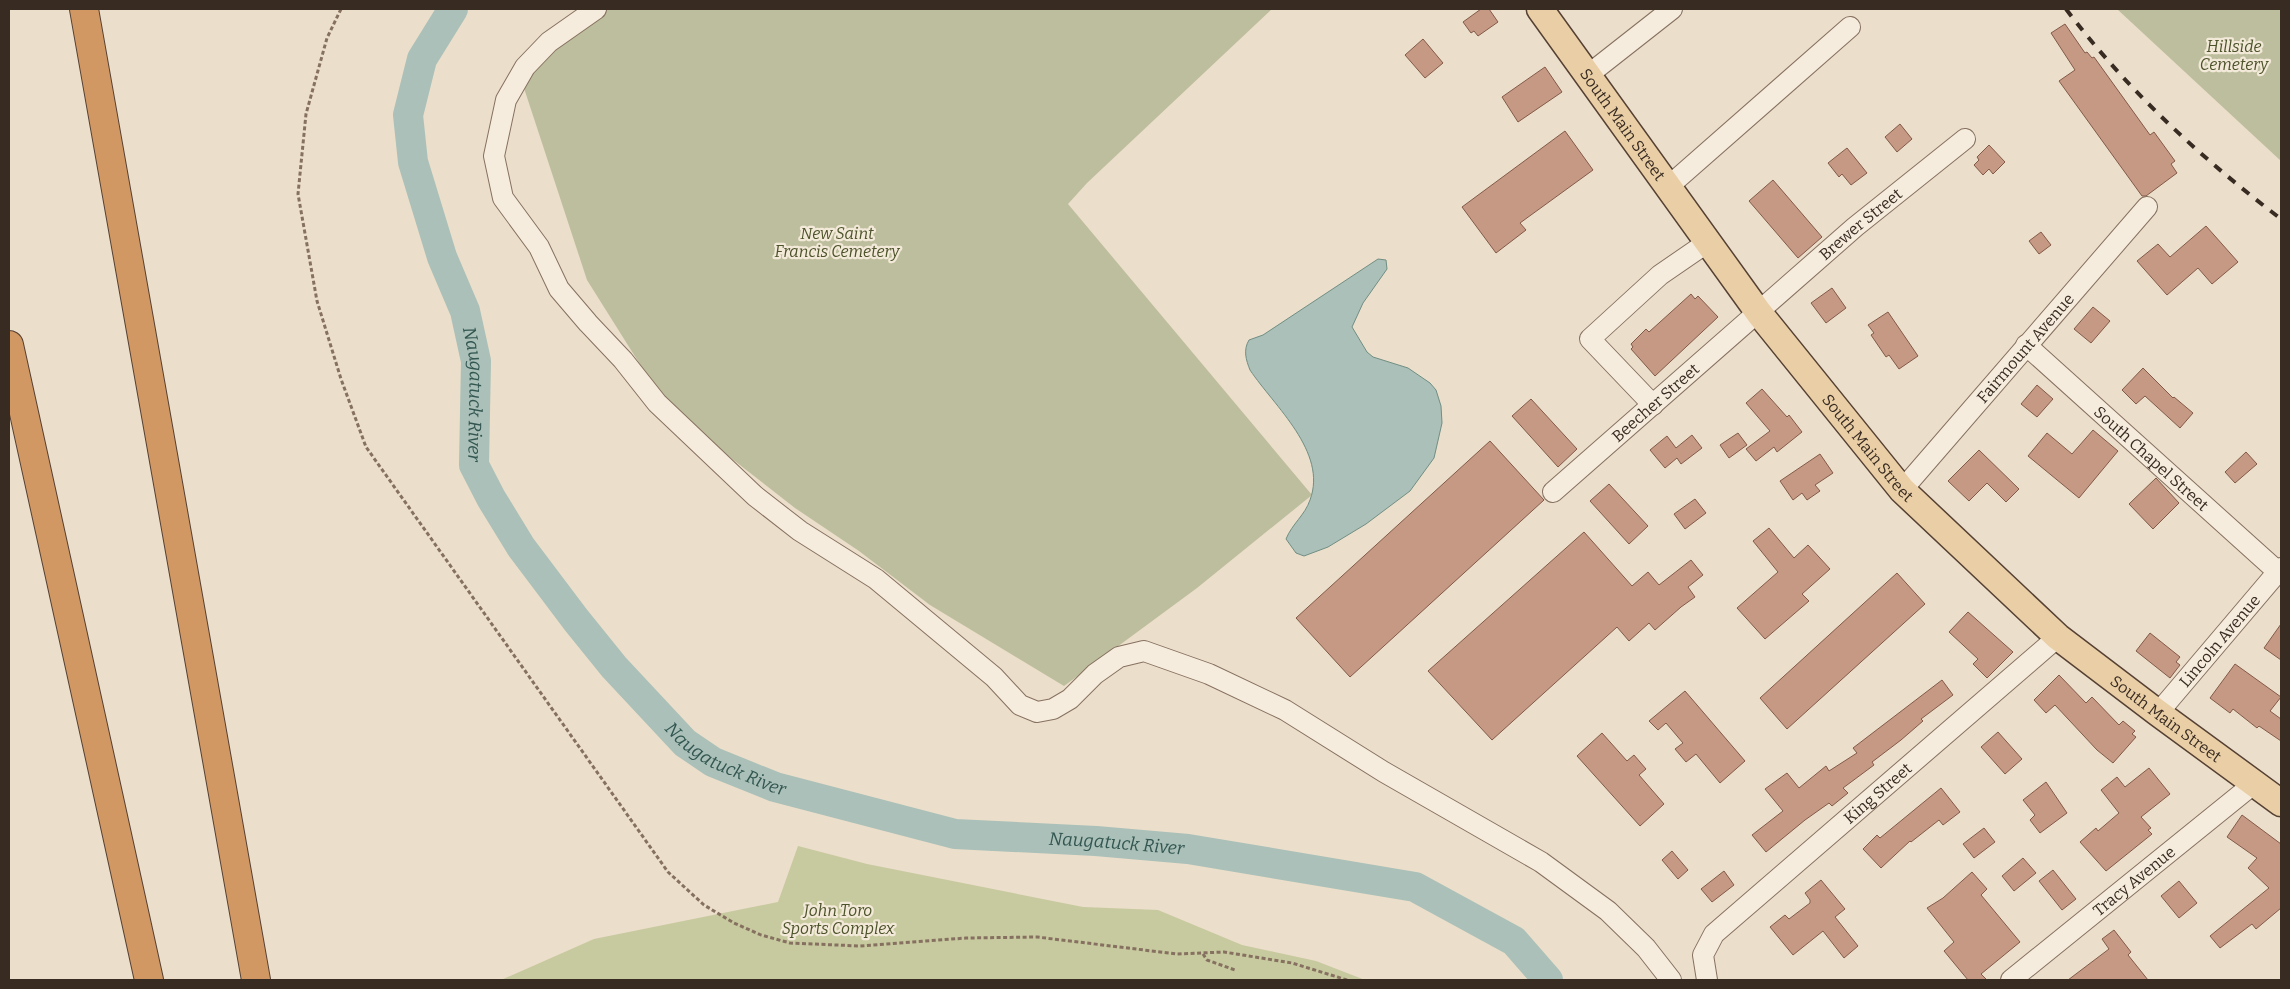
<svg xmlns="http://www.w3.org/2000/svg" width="2290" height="989" viewBox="0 0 2290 989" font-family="Bitter,serif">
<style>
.green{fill:#c7c99f}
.cemetery{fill:#bdbe9d}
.water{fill:#aac0b8;stroke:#718e84}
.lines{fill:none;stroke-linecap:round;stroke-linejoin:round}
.river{stroke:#aac0b8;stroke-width:30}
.building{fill:#c69984;stroke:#835a48}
.minor-casing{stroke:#867160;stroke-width:22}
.major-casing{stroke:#554033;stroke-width:29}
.highway-casing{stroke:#554033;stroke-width:30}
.path{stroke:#867160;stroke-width:3;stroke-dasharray:4 2.5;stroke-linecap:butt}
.minor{stroke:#f6ecdd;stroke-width:20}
.major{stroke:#eacfa6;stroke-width:26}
.highway{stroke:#d19864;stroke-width:28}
.rail{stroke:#382b22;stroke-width:4;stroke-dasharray:9 9;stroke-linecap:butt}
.labels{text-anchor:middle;stroke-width:4.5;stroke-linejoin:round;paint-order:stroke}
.park-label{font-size:16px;font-style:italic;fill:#4c532a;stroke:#f3e9d9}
.street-label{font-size:16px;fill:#382b22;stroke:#f3e9d9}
.water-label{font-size:18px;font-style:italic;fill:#335651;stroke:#f3e9d9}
</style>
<rect width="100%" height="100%" fill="#ebdeca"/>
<polygon class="green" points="798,846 867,864 1083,907 1158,910 1242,945 1316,961 1365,980 501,980 594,939 778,902"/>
<g class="cemetery">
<polygon points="584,9 1272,9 1087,183 1068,204 1312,495 1197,588 1064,686 930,605 859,551 795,508 709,441 658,393 587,280 522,82"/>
<polygon points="2117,9 2281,9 2281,161"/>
</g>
<path class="water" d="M1378,259L1386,260L1387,269L1363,303L1352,327L1367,352L1373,357L1408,368L1430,383L1436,390L1441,406L1442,423L1434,458L1410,491L1366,524L1328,547L1304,556L1296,553L1286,539C1292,524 1305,515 1310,500C1328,452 1274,406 1250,370C1246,360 1243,350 1249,340L1263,335Z"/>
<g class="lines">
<path class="river" id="s1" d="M453,9L422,59L408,115L413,162L442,257L465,311L476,361L474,465L491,498L521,547L576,620L614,667L685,743L713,762L775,787L955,834L1096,841L1188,849L1415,887L1514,941L1548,980"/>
</g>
<g class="building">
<polygon points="1481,9 1489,9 1498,22 1478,36 1474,31 1471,33 1463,22"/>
<polygon points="2065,24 2085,53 2087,52 2092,58 2094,57 2150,135 2154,132 2175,161 2171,164 2177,173 2146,196 2142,196 2059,81 2075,70 2051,33"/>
<polygon points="1423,39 1443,63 1425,78 1405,55"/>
<polygon points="1545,67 1562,92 1518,122 1502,97"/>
<polygon points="1900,124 1912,139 1897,152 1885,137"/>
<polygon points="1565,131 1593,170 1520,223 1526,230 1496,253 1462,207"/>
<polygon points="1989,145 2005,162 1993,174 1989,169 1983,175 1974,165 1979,160 1977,157"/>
<polygon points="1847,148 1867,173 1851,185 1842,174 1839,177 1828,163"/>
<polygon points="1773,180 1822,237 1798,258 1749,201"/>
<polygon points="2206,226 2238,262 2212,284 2198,268 2167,295 2137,261 2158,244 2170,257"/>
<polygon points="2041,232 2051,245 2039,254 2029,241"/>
<polygon points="1832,288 1846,308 1826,323 1811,303"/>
<polygon points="1691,294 1695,299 1698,296 1718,317 1655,376 1631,349 1633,347 1631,344 1646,329 1649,332"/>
<polygon points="2093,307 2110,321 2091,343 2074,329"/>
<polygon points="1888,312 1918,356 1899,369 1889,355 1886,357 1871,335 1874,333 1868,325"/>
<polygon points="2143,368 2173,398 2174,397 2193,413 2180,428 2145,396 2136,404 2122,390"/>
<polygon points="2037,385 2053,399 2037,417 2021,404"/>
<polygon points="1762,389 1787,417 1789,415 1802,432 1777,452 1774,447 1756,461 1746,449 1770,431 1746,403"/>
<polygon points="1531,399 1577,449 1558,467 1512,416"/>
<polygon points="2093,430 2118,451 2079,498 2028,456 2047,433 2072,454"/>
<polygon points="1738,433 1747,445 1729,458 1720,445"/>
<polygon points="1692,435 1702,448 1681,464 1677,458 1665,468 1650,450 1667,436 1676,448"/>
<polygon points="1490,441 1544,500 1350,677 1296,618"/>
<polygon points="1979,450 2019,489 2006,502 1987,483 1969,501 1948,481"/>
<polygon points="2246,452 2257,464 2235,483 2225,472"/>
<polygon points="1820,454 1833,473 1815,485 1820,491 1807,500 1802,493 1793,500 1780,481"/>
<polygon points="2156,478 2179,503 2153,529 2129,504"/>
<polygon points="1609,484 1648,526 1629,544 1590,501"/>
<polygon points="1695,499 1706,513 1685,529 1674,514"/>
<polygon points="1769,528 1794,558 1808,545 1830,569 1802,594 1809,601 1765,639 1737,608 1778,572 1753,541"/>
<polygon points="1584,532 1632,586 1648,572 1659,585 1691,560 1703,575 1688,587 1695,597 1681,607 1655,630 1649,623 1629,641 1617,627 1492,740 1428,671"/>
<polygon points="1897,573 1925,604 1787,729 1760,698"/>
<polygon points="1968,612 2013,652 1987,678 1973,664 1978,659 1949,632"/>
<polygon points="2281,624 2281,660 2264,648"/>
<polygon points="2150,633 2180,657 2176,662 2180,665 2170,678 2136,651"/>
<polygon points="2235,664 2281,697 2270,711 2281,719 2281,741 2259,726 2257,728 2233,709 2230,713 2210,698"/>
<polygon points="2059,675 2086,703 2092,697 2119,725 2123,721 2135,731 2132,734 2136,737 2113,763 2097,750 2055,705 2046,713 2034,700"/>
<polygon points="1942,680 1953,695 1921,719 1923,721 1901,740 1872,762 1874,765 1843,788 1848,793 1832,806 1829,803 1805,820 1766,852 1752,835 1783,811 1765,789 1787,773 1799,788 1826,766 1829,771 1857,753 1853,748"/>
<polygon points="1685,691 1745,761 1720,783 1696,754 1686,762 1675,749 1683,743 1666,723 1658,730 1649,721"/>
<polygon points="1998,732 2022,759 2005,774 1981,747"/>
<polygon points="1602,733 1627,761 1634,755 1646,769 1639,775 1664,804 1640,826 1577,756"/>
<polygon points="2149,768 2170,794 2141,817 2151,828 2148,830 2152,834 2106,871 2080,842 2096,828 2098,831 2119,813 2101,790 2117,777 2125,787"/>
<polygon points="2046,782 2067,813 2040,833 2030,820 2035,815 2023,800"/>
<polygon points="1941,788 1960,812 1943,825 1939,820 1911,842 1910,841 1881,868 1863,849 1877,835 1880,838"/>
<polygon points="2242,815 2281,844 2281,908 2256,929 2252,924 2220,948 2210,936 2269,888 2248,868 2257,858 2227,837"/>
<polygon points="1984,828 1995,842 1974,858 1963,844"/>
<polygon points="1672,851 1688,870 1678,879 1662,860"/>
<polygon points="2023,858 2036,873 2014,891 2002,876"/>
<polygon points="2053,870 2076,899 2062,910 2039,881"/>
<polygon points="1724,871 1734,885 1712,902 1701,889"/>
<polygon points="1972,872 1987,889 1981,895 2020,942 1981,974 1987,980 1968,980 1944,951 1954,942 1927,908 1943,898"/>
<polygon points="1821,880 1845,909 1835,917 1858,946 1844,958 1823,931 1793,955 1770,927 1785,915 1789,919 1810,903 1810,900 1805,893"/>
<polygon points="2179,881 2197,903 2179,918 2161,896"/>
<polygon points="2114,930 2131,952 2128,955 2148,980 2068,980 2109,949 2102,939"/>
</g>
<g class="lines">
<g class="minor-casing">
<g id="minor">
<polyline points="596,9 549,42 525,67 506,100 494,156 503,198 539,247 559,289 588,323 623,360 657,403 755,496 800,531 876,579 994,677 1020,705 1037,712 1053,709 1070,699 1095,674 1119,657 1144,651 1209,674 1285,710 1384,772 1541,862 1608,911 1646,948 1671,980"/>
<polyline points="1588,75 1672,9"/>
<polyline points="1669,186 1850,27"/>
<path id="s2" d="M2026,345L2277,571"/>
<polyline points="1653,405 1590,339 1660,275 1708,242"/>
<path id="s3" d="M1902,490L2147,207"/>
<path id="s4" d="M1553,492L1855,227L1965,139"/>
<path id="s5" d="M2158,713L2281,568"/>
<path id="s6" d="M1707,980L1703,955L1714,934L2058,637"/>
<path id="s7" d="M2011,980L2256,782"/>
</g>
</g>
<g class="major-casing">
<g id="major">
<path id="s8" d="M1540,9L1759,313L1902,490L2058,637L2158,713L2281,803"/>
</g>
</g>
<g class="highway-casing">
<g id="highway">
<polyline points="84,9 256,980"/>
<polyline points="9,345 149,980"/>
</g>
</g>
<g class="path">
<polyline points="341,9 327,38 306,114 298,194 317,301 341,379 366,447 668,872 704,905 734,923 761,935 790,943 860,946 966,938 1037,937 1177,954 1224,952 1292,963 1347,980"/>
<polyline points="1203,954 1207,960 1235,970"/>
</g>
<use href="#minor" class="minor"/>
<use href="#major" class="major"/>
<use href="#highway" class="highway"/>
<path class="rail" d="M2066,9C2127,90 2201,158 2281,219"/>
</g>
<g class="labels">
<g class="park-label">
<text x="2234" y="52">Hillside<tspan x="2234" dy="18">Cemetery</tspan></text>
<text x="837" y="239">New Saint<tspan x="837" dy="18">Francis Cemetery</tspan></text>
<text x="838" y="916">John Toro<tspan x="838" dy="18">Sports Complex</tspan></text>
</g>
<g class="street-label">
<text dy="6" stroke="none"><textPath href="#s8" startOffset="142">South Main Street</textPath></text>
<text dy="6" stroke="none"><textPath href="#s4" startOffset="408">Brewer Street</textPath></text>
<text dy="6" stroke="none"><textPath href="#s3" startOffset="188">Fairmount Avenue</textPath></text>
<text dy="6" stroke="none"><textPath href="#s4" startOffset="136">Beecher Street</textPath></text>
<text dy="6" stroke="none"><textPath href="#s8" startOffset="548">South Main Street</textPath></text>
<text dy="6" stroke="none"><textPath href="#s2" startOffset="169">South Chapel Street</textPath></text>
<text dy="6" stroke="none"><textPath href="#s5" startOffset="95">Lincoln Avenue</textPath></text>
<text dy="6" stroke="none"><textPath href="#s8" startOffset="952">South Main Street</textPath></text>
<text dy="6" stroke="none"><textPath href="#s6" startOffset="265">King Street</textPath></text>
<text dy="6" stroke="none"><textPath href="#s7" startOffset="158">Tracy Avenue</textPath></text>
</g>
<g class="water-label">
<text dy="6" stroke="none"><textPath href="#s1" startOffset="406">Naugatuck River</textPath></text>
<text dy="6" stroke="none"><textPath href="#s1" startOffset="871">Naugatuck River</textPath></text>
<text dy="6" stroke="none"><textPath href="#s1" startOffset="1276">Naugatuck River</textPath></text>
</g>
</g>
<rect width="2290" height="989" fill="none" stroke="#382b22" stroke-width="20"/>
</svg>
